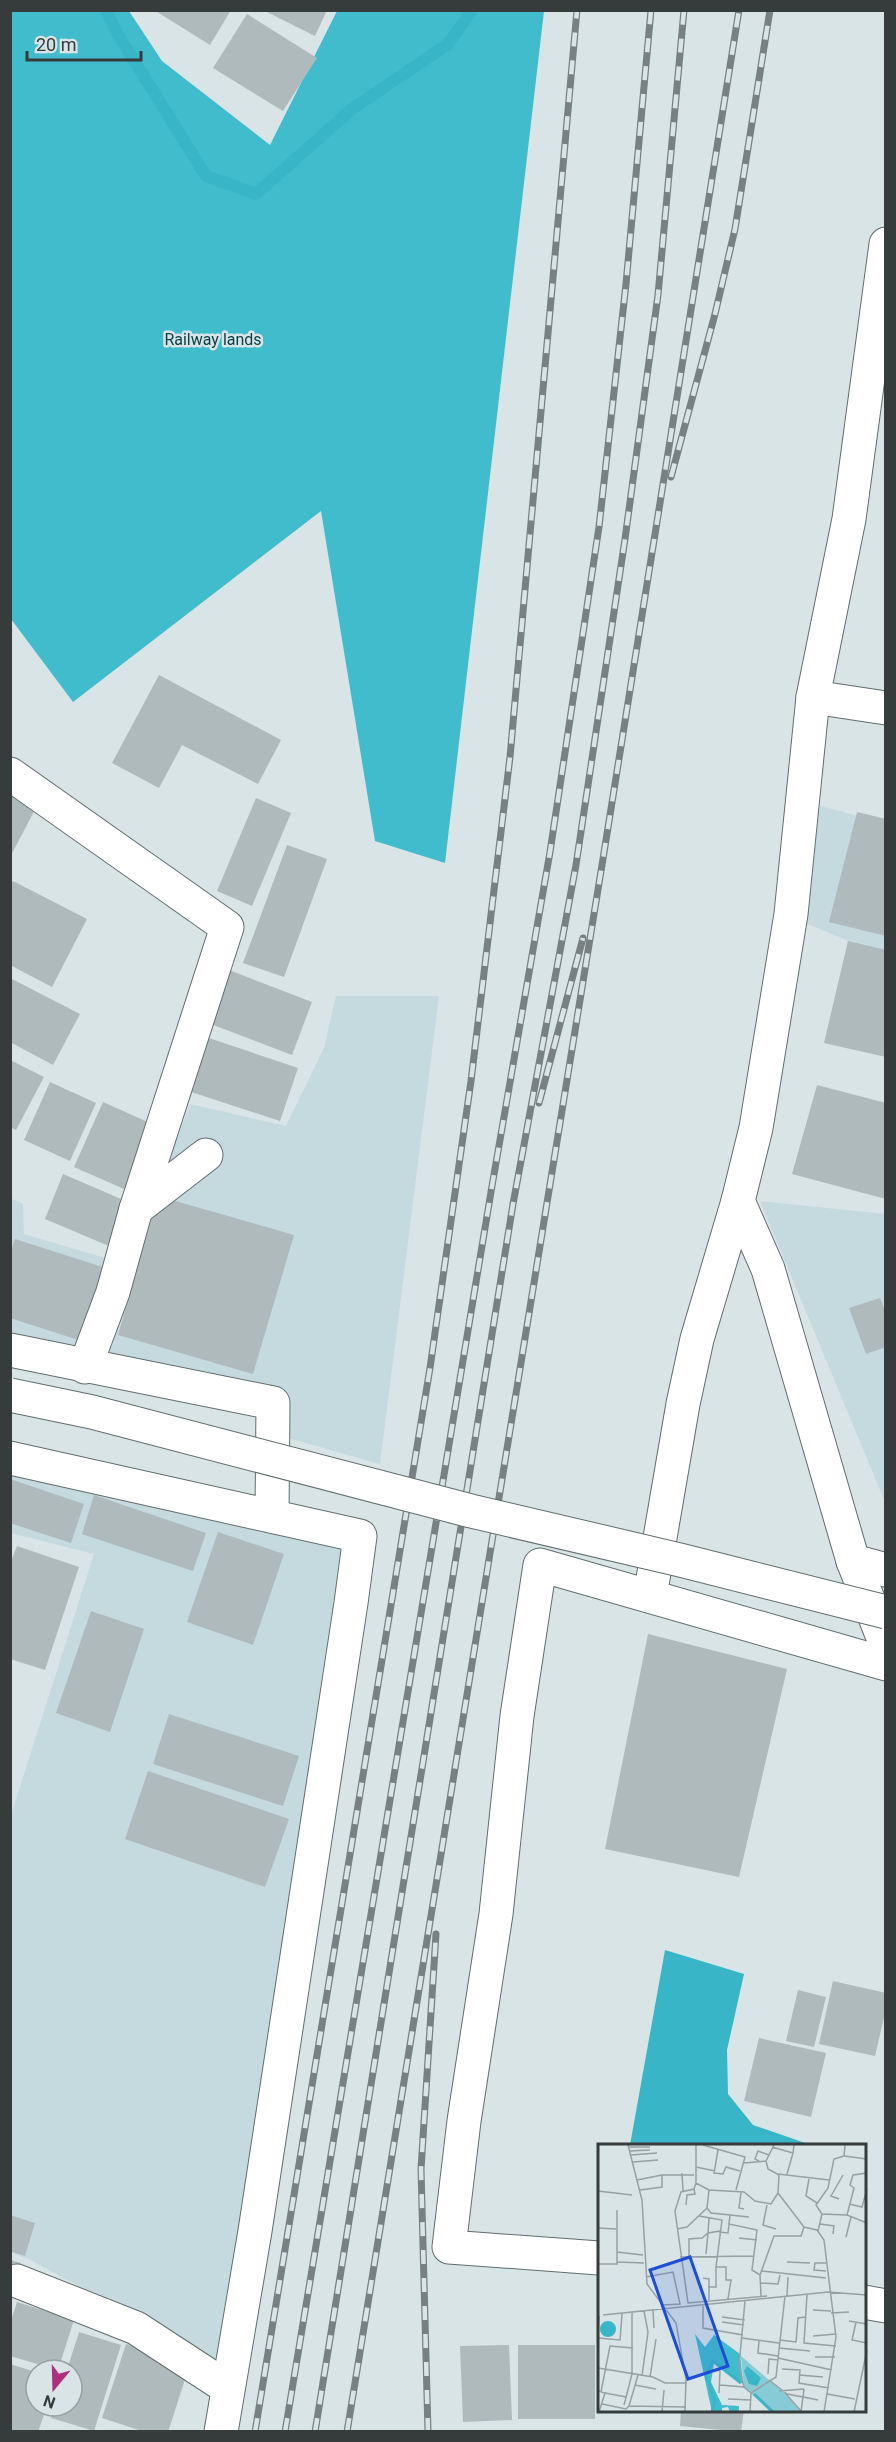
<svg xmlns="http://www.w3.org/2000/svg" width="896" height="2442" viewBox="0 0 896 2442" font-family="Roboto,sans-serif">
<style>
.built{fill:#c5dade}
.forest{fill:#41bccd}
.water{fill:#38b5c6}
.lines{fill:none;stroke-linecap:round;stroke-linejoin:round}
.stream{stroke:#38b5c6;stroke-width:12}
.building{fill:#aebabc}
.minor-casing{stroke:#626d6e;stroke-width:35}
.major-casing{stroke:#626d6e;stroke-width:35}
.minor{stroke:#fff;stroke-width:33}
.major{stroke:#fff;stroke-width:33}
.rail-casing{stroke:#788081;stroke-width:7}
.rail{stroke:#d8e4e6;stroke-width:4.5;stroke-dasharray:14;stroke-linecap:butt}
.major-bridge-casing{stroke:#626d6e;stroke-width:35;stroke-linecap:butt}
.major-bridge{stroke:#fff;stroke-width:33}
.labels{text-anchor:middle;stroke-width:5;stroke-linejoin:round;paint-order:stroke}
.park-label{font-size:16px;fill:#094148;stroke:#d8e4e6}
.inset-river{fill:none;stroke:#38b5c6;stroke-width:3}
.inset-road{fill:none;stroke:#97a0a2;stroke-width:1.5}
.view{fill:#1d4ed8;fill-opacity:0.15;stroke:#1d4ed8;stroke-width:3}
.inset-edge{fill:none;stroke:#363b3b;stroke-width:3}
</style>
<rect width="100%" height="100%" fill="#d8e4e6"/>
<g class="built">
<polygon points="820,806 885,823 885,956 805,923"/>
<polygon points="336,996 439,996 380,1464 274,1434 263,1392 11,1335 10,1198 23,1204 24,1234 129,1265 190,1104 286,1126 324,1048"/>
<polygon points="760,1201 885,1214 885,1502"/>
<polygon points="11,1468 354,1548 222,2366 29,2259 11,2253 11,1815 94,1554 11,1533"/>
</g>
<polygon class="forest" points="11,11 129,11 162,61 270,145 337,11 544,11 445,863 375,841 321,511 73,702 11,619"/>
<polygon class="water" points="665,1950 744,1974 727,2050 728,2094 753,2125 811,2145 630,2145"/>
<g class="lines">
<polyline class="stream" points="106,10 117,33 206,176 256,194 352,109 448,44 472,10"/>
</g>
<g class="building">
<polygon points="154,10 231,10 210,45"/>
<polygon points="263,10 327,10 315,36"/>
<polygon points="247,14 317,58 283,111 213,68"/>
<polygon points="159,675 281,740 258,784 182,745 159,788 112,763"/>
<polygon points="10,792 37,806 10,857"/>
<polygon points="256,798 291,813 252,906 217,891"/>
<polygon points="857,812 886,819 886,936 829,922"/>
<polygon points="287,845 327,859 284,977 243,963"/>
<polygon points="13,881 87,919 52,987 10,965 10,885"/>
<polygon points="848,941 886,950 886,1057 824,1043"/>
<polygon points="229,970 312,1002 292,1055 208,1023"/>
<polygon points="10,978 80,1014 53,1065 10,1042"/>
<polygon points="203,1036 298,1068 280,1121 185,1090"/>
<polygon points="10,1060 44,1077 16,1130 10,1127"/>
<polygon points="50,1082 96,1103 70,1161 24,1140"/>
<polygon points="817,1085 886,1103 886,1199 792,1174"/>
<polygon points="103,1102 161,1128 133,1193 74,1167"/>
<polygon points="63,1174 135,1205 116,1249 45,1219"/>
<polygon points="158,1196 294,1235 253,1374 118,1335"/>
<polygon points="15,1239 115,1271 91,1344 10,1318 10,1254"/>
<polygon points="880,1298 886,1313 886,1347 866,1354 849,1308"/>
<polygon points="10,1479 84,1504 71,1543 10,1523"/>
<polygon points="94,1495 206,1533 193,1571 82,1534"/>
<polygon points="218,1532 284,1554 253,1645 187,1622"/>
<polygon points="17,1546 79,1567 45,1670 10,1659 10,1564"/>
<polygon points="91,1611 144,1629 110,1732 56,1713"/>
<polygon points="648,1634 787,1669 739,1877 605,1849"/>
<polygon points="169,1714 299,1756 283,1806 153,1764"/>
<polygon points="148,1771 289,1819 265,1887 125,1839"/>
<polygon points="833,1981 886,1993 886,2009 875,2056 819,2044"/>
<polygon points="798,1990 826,1997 814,2047 786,2041"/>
<polygon points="759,2038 826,2053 811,2117 744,2101"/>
<polygon points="10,2215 35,2223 25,2256 10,2251"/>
<polygon points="10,2260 21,2263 11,2295 10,2295"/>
<polygon points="17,2302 74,2320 58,2370 10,2356 10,2324"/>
<polygon points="79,2332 121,2345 94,2431 51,2418 55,2406 72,2406 72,2370 67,2370"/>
<polygon points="126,2344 190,2364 168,2432 145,2432 102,2418"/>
<polygon points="509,2345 512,2420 463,2422 460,2346"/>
<rect x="518" y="2345" width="77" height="74"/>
<polygon points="10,2364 36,2372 36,2406 47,2406 38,2432 10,2432"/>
<polygon points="681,2410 744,2410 741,2432 680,2426"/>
</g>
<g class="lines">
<g class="minor-casing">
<g id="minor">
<polyline points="813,697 886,708"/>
<polyline points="10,774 227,927 136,1209 113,1292 85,1367"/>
<polyline points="136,1209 206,1155"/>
<polyline points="10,1350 273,1403 272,1516"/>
<polyline points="10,1458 360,1536 351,1603 255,2231 221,2432"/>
<polyline points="650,1596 683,1404 697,1339 738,1201"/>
<polyline points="599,2258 449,2247 464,2121 496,1914 517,1716 540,1565 886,1664"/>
<polyline points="17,2281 136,2328 228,2388"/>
<polyline points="864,2302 886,2306"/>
</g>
</g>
<g class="major-casing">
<g id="major">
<polyline points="886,244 849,519 813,697 791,914 756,1128 738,1201 768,1269 853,1561 886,1645"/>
<polyline points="853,1561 886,1570"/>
</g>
</g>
<use href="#minor" class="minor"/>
<use href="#major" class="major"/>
<g class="rail-casing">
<g id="rail">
<polyline points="671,477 715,314 735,229 770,10"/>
<polyline points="539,1103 583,938"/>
<polyline points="255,2432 430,1368 471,1081 510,757 577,10"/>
<polyline points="285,2432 492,1186 550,852 599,527 626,284 651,10"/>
<polyline points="315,2432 513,1204 576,865 625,539 658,295 684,10"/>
<polyline points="347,2432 602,865 739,10"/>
<polyline points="428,2432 421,2169 436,1934"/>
</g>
</g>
<use href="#rail" class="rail"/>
<g class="major-bridge-casing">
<polyline id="major-bridge" points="10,1395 92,1412 471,1511 680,1560 886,1612"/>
</g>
<use href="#major-bridge" class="major-bridge"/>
</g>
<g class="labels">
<g class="park-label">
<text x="213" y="345">Railway lands</text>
</g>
</g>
<g transform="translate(598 2144)">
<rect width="268" height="268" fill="#d8e4e6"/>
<path d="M143,212L186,249L203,268H173L146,243Z" fill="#86cbd6"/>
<path d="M97,190L107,203L116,191L142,210L145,240L116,219L113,238L124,261L141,262V268H132L130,263L124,264V268H114Z" fill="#41bccd"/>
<path d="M2 185a8 8 0 1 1 16 0a8 8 0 1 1-16 0ZM149,222L163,234L159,242L151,240L146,227Z" fill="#38b5c6"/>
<path class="inset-river" d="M156,250L175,268M114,268L117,257L108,231L115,217L143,239"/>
<path class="inset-road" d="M30,1L44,56L49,140L78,179L88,235L87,268M105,1L147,13L138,46M31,3H52M174,3L195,9L196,1M120,6L116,29L125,30L128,23L142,27M32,7L52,6M33,11L59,9M246,12L269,15M161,17L157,15L160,7L171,11M35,18L60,16M146,19L168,17M98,23L117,27M84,29L85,47M180,30L231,36M189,30L195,9M211,35L208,52L219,59M39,36L64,31M98,39V1M42,46L64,43V31H96M0,47L34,51M143,48L141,64L146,65M180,49L206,83L219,86L226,96L238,193L226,268M241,55L233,52L245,31M251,60L264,63L269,45M88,61L89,51L97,50L96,45M169,61L165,81L178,85M109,64L113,69L132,71L131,80L159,86L154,126L162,131M224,70L249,71L269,79M132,71L151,73M249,71L256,44L252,41L255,31L269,29M101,72L124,76L118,123H128V136H133L130,155M222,80L236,82L235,90M0,84L18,85M79,85L89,83L109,64L111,46M220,87L224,70L218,61L230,44L236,15L246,12L247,1M121,88L130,89L131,80M248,93L253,73M141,94L159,96M19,108L45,111M108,110L110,89L122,87M91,112V95L104,94L110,89L111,74M82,113L156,112M19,118L46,119M189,118L212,119M0,120H19V66M164,127L228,134M228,127L216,126L217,119H228M48,133L75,128L82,160L65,161M105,134L111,135V156M162,139L180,140L182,131M110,143H118V123M209,151L206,199L238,202M163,152L162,131L176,92H203L206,83M169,152L90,159L77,67L83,48L96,45L98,39L111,46L146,48L157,57L173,60L180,49L181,31L170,25L168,17L176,1M189,152L190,133M147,157L141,222L146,243L153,249M105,162V184L145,191M55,166L56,184M215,166L233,167M233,169L251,168M5,171L230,148L269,151M1,172L0,194L22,196L24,170M124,173L147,176M251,177L269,180M124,178L146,181M258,178L254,196L269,199M215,192L238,190M144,194L181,199M182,196L198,198L200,174L207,173M161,197L160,209L180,212M181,204L212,207M217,213H237M180,214L234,226M0,224L55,233L67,239H89M184,225L202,226L201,239L231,244M119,226L122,227L121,249M170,230L171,215L180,216M201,231L225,233M44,232L50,188L46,167M52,233L58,195M171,236L189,250L205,253L206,245M37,241L58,245M122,241L146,243M0,247L7,249L1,268M181,247L206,245M3,248L12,202L35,204M7,249L28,253M153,249L178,233L187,152M187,249L203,267M229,250L257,255M130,255L153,256M4,260L28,265L31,262L88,263M26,261L34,230V168M31,262L40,231M64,268L66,246M152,268L153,249M203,268L205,253L220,256M256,268L269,206"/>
<path class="view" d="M92,113L130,222L90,235L52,126Z"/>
<rect width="268" height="268" class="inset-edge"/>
</g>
<rect width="896" height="2442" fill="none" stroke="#363b3b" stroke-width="24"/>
<g transform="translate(54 2388) rotate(199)"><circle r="28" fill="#d8e4e6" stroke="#97a0a2" stroke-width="1.5"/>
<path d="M0-4.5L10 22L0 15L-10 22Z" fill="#ae2f7e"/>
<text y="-9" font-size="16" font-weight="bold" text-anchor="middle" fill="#363b3b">N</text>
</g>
<path d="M27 51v9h114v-9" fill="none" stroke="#363b3b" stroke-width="3"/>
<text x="36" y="51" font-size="18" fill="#363b3b" stroke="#d8e4e6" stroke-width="4.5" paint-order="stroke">20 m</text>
</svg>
